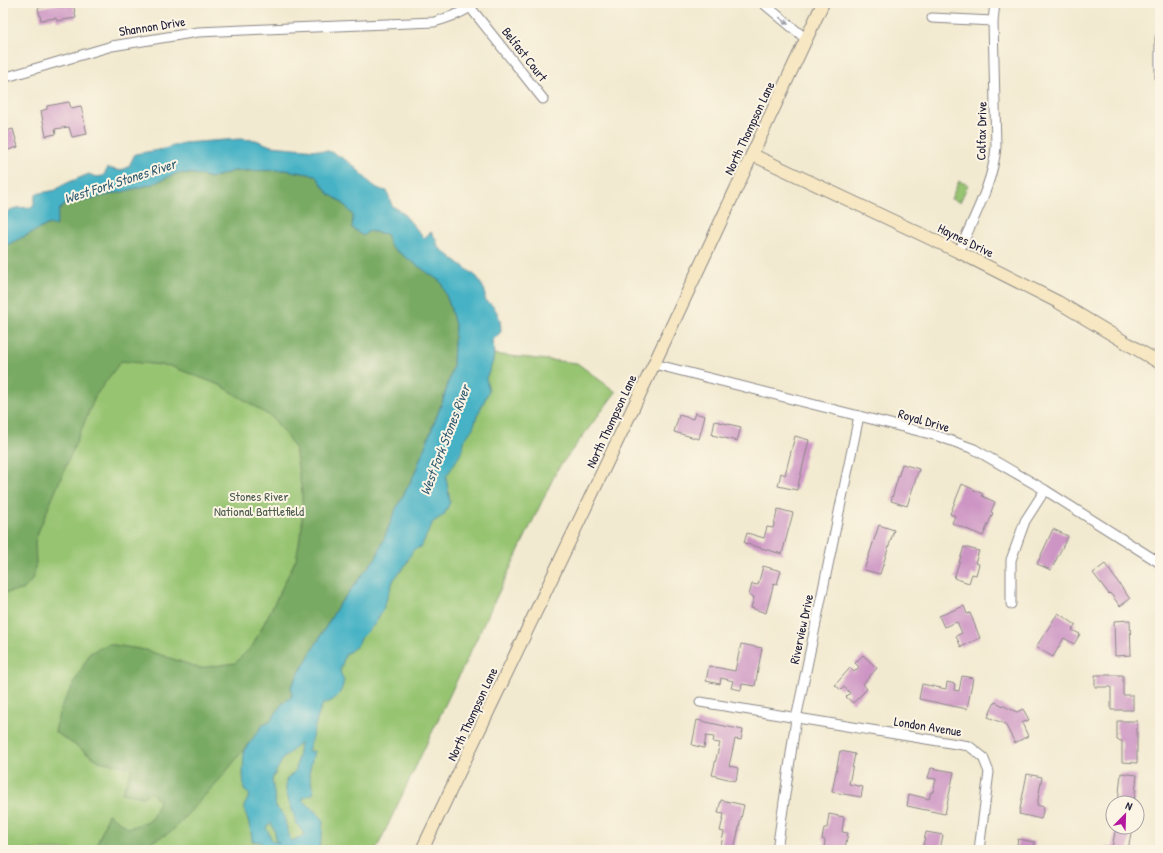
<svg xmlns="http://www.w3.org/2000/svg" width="1163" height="853" viewBox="0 0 1163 853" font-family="'Patrick Hand',sans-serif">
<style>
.green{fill:#97c471;stroke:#5c7356}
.forest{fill:#79aa63;stroke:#4e664f}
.water{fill:#47b2c5;stroke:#346a80;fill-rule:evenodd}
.building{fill:#cd95c4}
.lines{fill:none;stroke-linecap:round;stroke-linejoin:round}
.street-casing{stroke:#8a8686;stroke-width:11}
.secondary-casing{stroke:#8a8686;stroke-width:14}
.street{stroke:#fff;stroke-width:9}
.secondary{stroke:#f7e8c3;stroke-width:12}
.oneway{fill:#9c9ca7}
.labels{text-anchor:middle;stroke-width:4;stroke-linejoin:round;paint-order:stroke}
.street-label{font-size:13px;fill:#22223b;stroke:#fcf5e5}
.park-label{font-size:13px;fill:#4b5b4e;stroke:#fcf5e5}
.water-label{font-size:14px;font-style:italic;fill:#315c72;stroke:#fcf5e5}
</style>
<rect width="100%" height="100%" fill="#fcf5e5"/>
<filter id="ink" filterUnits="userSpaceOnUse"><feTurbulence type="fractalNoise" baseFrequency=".025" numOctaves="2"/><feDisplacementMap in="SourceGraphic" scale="8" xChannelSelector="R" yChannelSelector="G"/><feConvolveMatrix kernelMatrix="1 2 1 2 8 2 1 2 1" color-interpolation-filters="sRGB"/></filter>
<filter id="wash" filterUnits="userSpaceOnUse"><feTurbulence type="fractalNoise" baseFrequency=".012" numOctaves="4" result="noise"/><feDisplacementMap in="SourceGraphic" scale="16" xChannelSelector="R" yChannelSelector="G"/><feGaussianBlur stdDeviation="0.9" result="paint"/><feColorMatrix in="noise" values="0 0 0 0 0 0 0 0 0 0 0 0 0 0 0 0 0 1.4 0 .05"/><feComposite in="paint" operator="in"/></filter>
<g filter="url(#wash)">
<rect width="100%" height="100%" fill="#f2ead0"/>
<g class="green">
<polygon points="959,181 968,185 960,202 951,199"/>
<polygon points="3,252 463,351 577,363 616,392 557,470 376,850 3,850"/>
</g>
<polygon class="forest" points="285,170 315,175 329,194 342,202 353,215 353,228 363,236 368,231 386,234 391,247 441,281 450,306 455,325 453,367 443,400 414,475 396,509 377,556 338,606 291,687 292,696 282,704 270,722 263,725 257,735 249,743 221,778 171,832 147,844 146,850 94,850 100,837 108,814 129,828 151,820 159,801 151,792 143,797 122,793 132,768 99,761 55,732 60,709 90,653 108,644 146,650 200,668 235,663 253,645 277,598 296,559 302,527 302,493 295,448 273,418 222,386 170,366 121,361 96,395 39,530 35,542 36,563 32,580 23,590 3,593 3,247 49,224 59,210 66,204 126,191 152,184 178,173 195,174 211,178 233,171"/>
<path class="water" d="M240,139L256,140L271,146L328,151C336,154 343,158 350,163C362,172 372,190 387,191L392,206L401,211L424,238L431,232L436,239L438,247L477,277L485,291V300C497,307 501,318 501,332L492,341C496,357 493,363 486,378L489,391L477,416L473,428L465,439L461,453L446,477L450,502L444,515L433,522L421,547L413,550L405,566L394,579L383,609L375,624L362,637L357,646L345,655L340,672L344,680C342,692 337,701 323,704L319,713L308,751H314L309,773L314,793L302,799L323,819L322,837L318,850H284L283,848L282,850H266L260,842L252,841C252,830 246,817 244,806L250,795L244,790L243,773L244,750L263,725L270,722L282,704L292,696L291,687L338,606L377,556L396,509L414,475L443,400L453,367L455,325L450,306L441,282L391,247L386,234L369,231L363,236L352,228L353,215L342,202L329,194L315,175L285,170L233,171L211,178L195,174L178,173L152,184L126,191L66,204L59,210L56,226L49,224L3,247V220L9,210L17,208L33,207L36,194L56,190L62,185L89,174L96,177L103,176L108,168L121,171L129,166L135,154L164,149L183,143ZM300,743L296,770L286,780V792L297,824L305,835L291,841L286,825L284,816L276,807L272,779L283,759ZM271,823L275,832V840L280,843L272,841L266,827Z"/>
<g id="blocks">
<g class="building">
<polygon points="58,3 73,3 76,18 57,21 56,18 41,20 38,8 58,4"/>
<polygon points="69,102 71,108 81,106 87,134 72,137 69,127 55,129 56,134 46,136 41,111 47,109 47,106"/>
<polygon points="13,129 18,147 5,151 7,158 3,159 3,132"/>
<polygon points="695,413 705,416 699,439 674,432 679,415 693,419"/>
<polygon points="715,421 741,427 737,441 712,435"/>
<polygon points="795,436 809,440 797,490 778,486 781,473 785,475"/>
<polygon points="902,464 919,469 907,506 891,501"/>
<polygon points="962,484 983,494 982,496 995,502 991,512 993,513 983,536 952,523 955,516 950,514"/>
<polygon points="778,509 793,513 782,554 744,543 747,533 764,538 767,527 773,528"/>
<polygon points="879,525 894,530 880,574 864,570"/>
<polygon points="1053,529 1068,536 1051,570 1037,564"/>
<polygon points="964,547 979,551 975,563 979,564 976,575 972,574 969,583 954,578"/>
<polygon points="1105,564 1130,599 1120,606 1110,593 1109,594 1093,573"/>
<polygon points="763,566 781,571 777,584 774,583 766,613 751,608 754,597 749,595 752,584 758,585"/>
<polygon points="964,606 967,614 970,613 980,638 961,647 956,636 962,633 957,622 944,627 939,616"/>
<polygon points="1058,613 1076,625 1072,630 1080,634 1074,644 1064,638 1053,657 1036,647"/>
<polygon points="1130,620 1131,655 1115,656 1114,621"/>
<polygon points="741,644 762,648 755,686 742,684 741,690 731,688 733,681 721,678 720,684 706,681 709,666 735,671"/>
<polygon points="863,655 877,668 863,684 867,689 853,703 846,697 850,693 844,687 841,690 835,685 850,668 854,672 859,667 855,663"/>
<polygon points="1095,675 1123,675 1123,695 1133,695 1133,710 1111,710 1111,687 1095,687"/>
<polygon points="962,676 973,678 967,709 919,699 922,684 946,689 947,682 955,684 954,690 959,691"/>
<polygon points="995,702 1017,712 1023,709 1029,720 1022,723 1028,736 1015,743 1005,724 988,717"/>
<polygon points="697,720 743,730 741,740 735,739 729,766 738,768 736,781 712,775 720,743 713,742 714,737 706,736 704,748 692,745"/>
<polygon points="1117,721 1137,721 1137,763 1122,762 1122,741 1117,740"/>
<polygon points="840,751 855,754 849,784 863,787 861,797 832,792"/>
<polygon points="931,768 954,772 945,814 907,806 909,794 929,799 931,792 933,792 936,779 928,778"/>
<polygon points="1121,773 1137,775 1134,803 1118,803"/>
<polygon points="1027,774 1042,777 1037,805 1044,807 1041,819 1019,814"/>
<polygon points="721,800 744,805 734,850 720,850 724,832 720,831 724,814 718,813"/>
<polygon points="829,814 844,817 842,832 848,833 845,848 840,847 839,850 824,850 825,840 822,839 824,828 827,828"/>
<polygon points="1116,827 1132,827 1128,850 1105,850 1106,847 1112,848"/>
<polygon points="926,832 943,835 940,850 922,850"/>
<polygon points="1018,839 1035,842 1034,850 1016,850"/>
</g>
</g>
</g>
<g filter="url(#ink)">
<use href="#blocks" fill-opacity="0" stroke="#8a8686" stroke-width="1"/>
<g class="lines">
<g class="street-casing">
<g id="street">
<polyline points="763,3 806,39"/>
<polyline points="470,7 543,99"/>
<polyline points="932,18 993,21"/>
<polyline points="1160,38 1160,78"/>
<path d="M3,78L112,46L198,32L434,22C447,18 465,13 474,3"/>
<path d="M959,252C973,218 993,184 996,147L993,21L995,3"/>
<polyline points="654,364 938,436 974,449 1045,490 1160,563"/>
<polyline points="1011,604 1011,560 1025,521 1045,490"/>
<polyline points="700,702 969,746 983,757 989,772 979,850"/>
<polyline points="777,850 796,719 859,416"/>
</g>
</g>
<g class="secondary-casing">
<g id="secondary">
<polyline points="753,155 959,252 1058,302 1160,363"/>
<polyline points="422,850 654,364 823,3"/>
</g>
</g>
<use href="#street" class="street"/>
<use href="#secondary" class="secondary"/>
</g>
<defs><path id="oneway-solid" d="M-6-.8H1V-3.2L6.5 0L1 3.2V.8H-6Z"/></defs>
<use class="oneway" href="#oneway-solid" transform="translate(784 21) rotate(39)"/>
</g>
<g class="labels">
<g class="street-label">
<text transform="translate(152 26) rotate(-9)" y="5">Shannon Drive</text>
<text transform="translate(525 54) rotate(52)" y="5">Belfast Court</text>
<text transform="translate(749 128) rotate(-65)" y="5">North Thompson Lane</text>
<text transform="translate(981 131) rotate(-89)" y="5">Colfax Drive</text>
<text transform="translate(966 240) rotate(26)" y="5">Haynes Drive</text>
<text transform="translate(924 420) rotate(16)" y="5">Royal Drive</text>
<text transform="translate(611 421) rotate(-65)" y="5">North Thompson Lane</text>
<text transform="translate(801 629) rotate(-78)" y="5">Riverview Drive</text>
<text transform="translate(472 714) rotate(-65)" y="5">North Thompson Lane</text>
<text transform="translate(928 726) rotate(9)" y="5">London Avenue</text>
</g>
<g class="park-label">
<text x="259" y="501">Stones River<tspan x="259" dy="15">National Battlefield</tspan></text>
</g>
<g class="water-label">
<text transform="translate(120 181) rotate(-18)" y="5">West Fork Stones River</text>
<text transform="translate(445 440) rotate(-69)" y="5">West Fork Stones River</text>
</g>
</g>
<rect width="1163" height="853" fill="none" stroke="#fcf5e5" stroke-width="16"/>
<g transform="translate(1125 815) rotate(23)"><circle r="19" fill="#fcf5e5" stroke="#a5a1a1"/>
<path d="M0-3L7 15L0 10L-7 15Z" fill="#b5179e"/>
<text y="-6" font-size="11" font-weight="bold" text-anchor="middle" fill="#22223b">N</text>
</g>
</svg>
